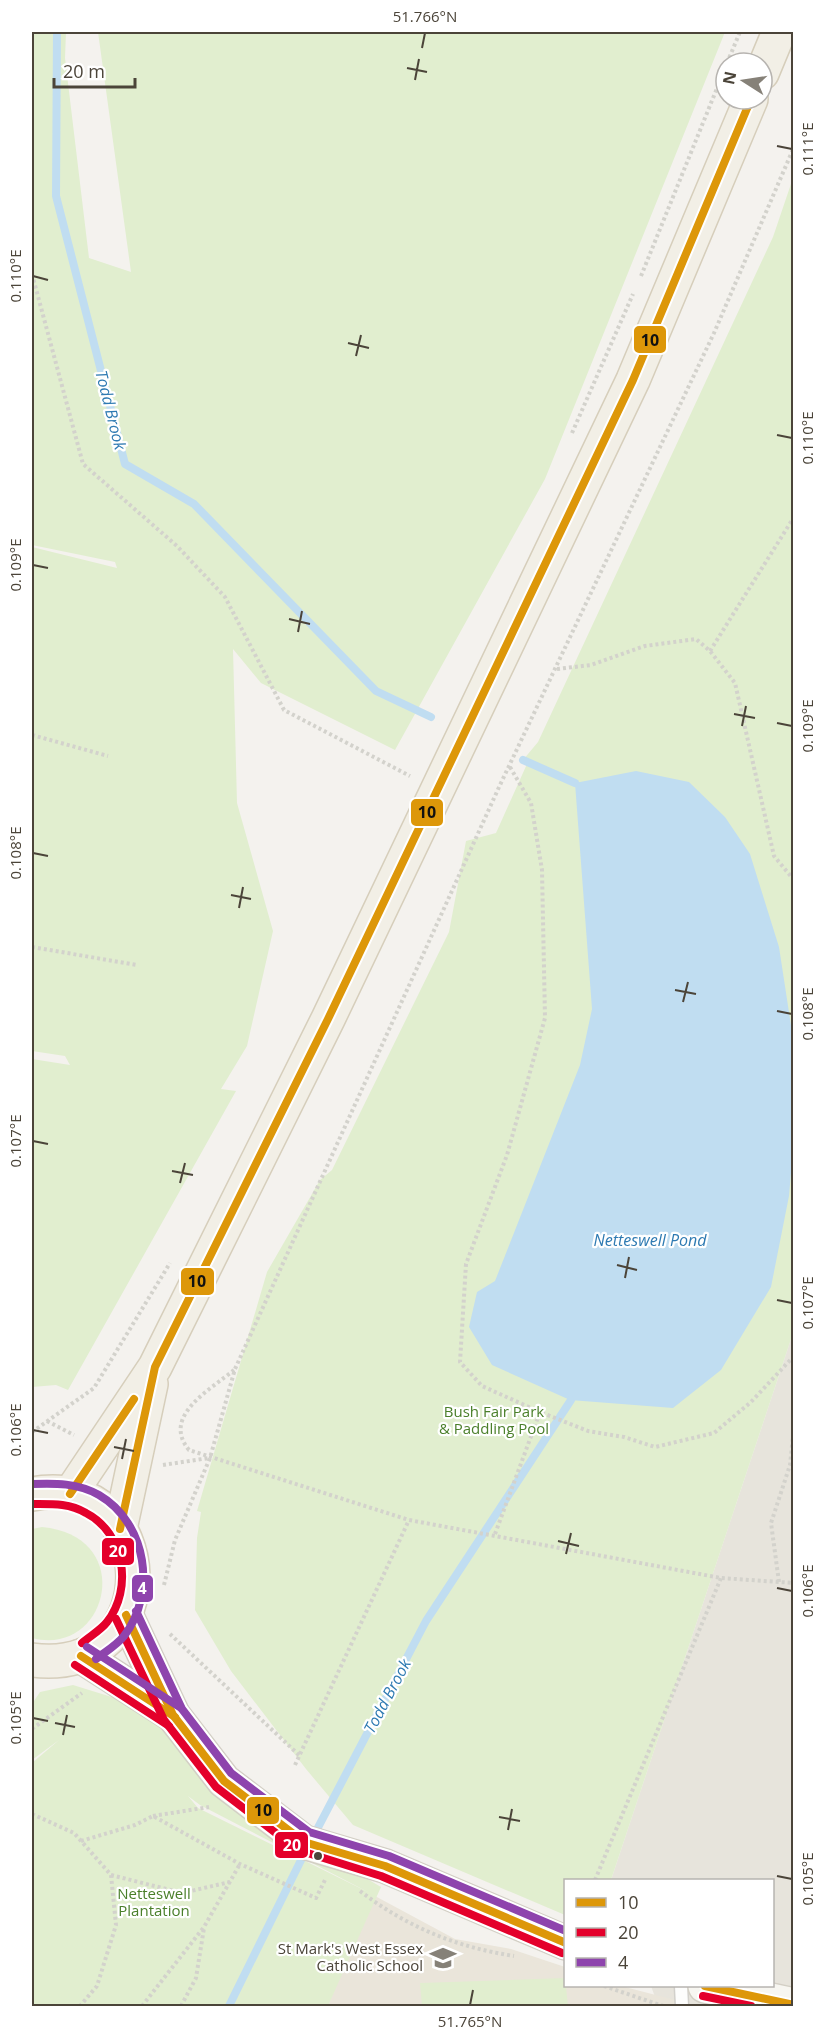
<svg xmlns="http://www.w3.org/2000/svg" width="825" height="2038" viewBox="0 0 825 2038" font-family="'Open Sans',sans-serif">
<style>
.residential{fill:#e7e4dc}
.education{fill:#eae5da}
.green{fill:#e1eecf;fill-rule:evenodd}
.water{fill:#c0ddf1}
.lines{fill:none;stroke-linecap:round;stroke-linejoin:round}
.stream{stroke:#c0ddf1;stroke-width:8}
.lane-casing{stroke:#d2d0cb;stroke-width:15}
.secondary-casing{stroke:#d3cfc5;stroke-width:36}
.primary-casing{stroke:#d6cebb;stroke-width:36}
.path{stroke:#d3d2cc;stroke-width:4;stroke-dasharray:3 3;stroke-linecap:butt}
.lane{stroke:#fdfdfc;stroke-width:12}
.secondary{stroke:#f7f6f1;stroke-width:33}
.primary{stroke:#f2efe6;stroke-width:33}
.bus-1-casing{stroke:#fff;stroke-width:12}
.bus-2-casing{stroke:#fff;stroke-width:12}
.bus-3-casing{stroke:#fff;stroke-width:12}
.bus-1{stroke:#dd9709;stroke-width:8}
.bus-2{stroke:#e4002b;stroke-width:8}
.bus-3{stroke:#8e44ad;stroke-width:8}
.ticks{fill:none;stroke:#4b4439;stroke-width:2}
.bus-dot{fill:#4b4439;stroke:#fff;stroke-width:2}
.labels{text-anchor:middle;stroke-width:4.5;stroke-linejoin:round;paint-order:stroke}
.park-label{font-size:15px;fill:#4a7f2a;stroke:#fff}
.poi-label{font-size:15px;fill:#4b4439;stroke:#fff;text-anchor:end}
.water-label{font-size:16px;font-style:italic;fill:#2e7ab2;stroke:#fff}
.line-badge{stroke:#fff;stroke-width:2}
.badge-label{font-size:16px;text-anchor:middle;font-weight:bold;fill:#fff}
.pale-badge-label{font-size:16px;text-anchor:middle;font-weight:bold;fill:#111}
.neatline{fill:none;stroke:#4b4439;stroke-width:2}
.ticks-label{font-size:15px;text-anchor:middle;fill:#4b4439}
</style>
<rect width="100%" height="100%" fill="#f4f2ee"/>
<polygon class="residential" points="793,1333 793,2006 698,2006 655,1997 651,1986 772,1986 772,1880 611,1880"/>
<polygon class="education" points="375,1896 455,1939 511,1949 565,1967 566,1986 621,1986 698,2006 328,2006 357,1931"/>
<g class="green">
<polygon points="32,32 66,32 65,58 89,258 131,272 98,32 725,32 545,479 395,750 261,683 233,649 237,803 273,931 247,1046 221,1089 236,1091 68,1390 56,1385 32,1387 32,1059 70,1065 65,1056 32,1051 32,547 117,568 115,562 32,545"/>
<polygon points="793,178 793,1333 611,1880 566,1880 565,1915 353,1825 306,1769 231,1671 195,1610 197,1538 201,1512 197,1511 267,1272 320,1180 332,1170 449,932 466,841 496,833 527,764 523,760 538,742 773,237"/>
<path d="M42,1527C138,1536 108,1658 32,1638V1529Z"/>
<path d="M73,1685L131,1703L224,1781L304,1842L381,1887L328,2006H32V1763L59,1740L32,1760V1704L40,1692ZM188,1796L200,1805L370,1893L198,1808Z"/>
<polygon points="565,1978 568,2006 422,2006 420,1983"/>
</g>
<polygon class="water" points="636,771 689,782 725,817 750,854 779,947 794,1045 794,1138 789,1196 771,1287 721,1370 673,1408 570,1400 492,1365 469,1327 477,1292 495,1281 580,1065 592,1009 575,783"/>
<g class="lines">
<g class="stream">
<polyline points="57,32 56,196 125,464 194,504 376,691 431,717"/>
<polyline points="523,760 575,783"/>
<polyline points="312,1839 426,1621 571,1400"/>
<polyline points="229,2006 306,1850"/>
</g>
<g class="lane-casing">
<polyline id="lane" points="681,1986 682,2006"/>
</g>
<g class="secondary-casing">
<g id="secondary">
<polyline points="126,1615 173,1715 224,1781 304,1842 385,1866 566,1943"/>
<polyline points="81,1656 173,1715"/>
<polyline points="705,1986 794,2005"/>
</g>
</g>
<g class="primary-casing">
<g id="primary">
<polyline points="762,73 779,32"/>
<path d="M32,1494C162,1469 171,1678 32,1660"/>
<polyline points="70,1494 155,1367 328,1019 633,380 751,99"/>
<polyline points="120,1529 151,1384"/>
</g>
</g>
<g class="path">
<polyline points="727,63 740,32"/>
<polyline points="32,274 83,464 177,546 225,597 284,710 410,776"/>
<polyline points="641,276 726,66"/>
<polyline points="572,433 633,294"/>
<polyline points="710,651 794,517"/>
<polyline points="557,669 591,665 645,646 696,639 710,651 735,683 774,856 794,880"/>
<polyline points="32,735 108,756"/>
<polyline points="510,767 531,803 542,870 545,1018 507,1155 466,1264 460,1362 482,1386 540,1412"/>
<polyline points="32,947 137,965"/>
<path d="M234,1370C210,1390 161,1416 189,1450L409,1520L721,1578L794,1583"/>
<polyline points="47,1421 74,1435"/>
<polyline points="32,1432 94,1388 170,1263"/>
<polyline points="163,1465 209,1458"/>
<polyline points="495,1534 540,1412 588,1431 624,1437 655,1447 714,1433 751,1402 794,1356"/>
<polyline points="779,1582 771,1523 790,1465 794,1427"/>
<polyline points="164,1585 175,1540 210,1458 235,1369 500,785 714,333 794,147"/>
<polyline points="170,1634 300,1756"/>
<polyline points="32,1729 82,1693"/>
<polyline points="295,1765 409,1520"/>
<polyline points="32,1814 74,1833 111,1875 116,1925 97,1986 80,2006"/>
<polyline points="153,1816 209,1807"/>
<polyline points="81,1841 135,1825 153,1816 240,1864 316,1898 326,1878"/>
<polyline points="111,1875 182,1893 230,1882"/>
<polyline points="595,1880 721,1578"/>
<path d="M360,1891C407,1927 456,1947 514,1956"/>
<polyline points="604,1986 663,2006"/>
<polyline points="142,2006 204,1927 240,1864"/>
<polyline points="181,2006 196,1978 204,1928"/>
</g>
<use href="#lane" class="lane"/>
<use href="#secondary" class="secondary"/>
<use href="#primary" class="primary"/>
<g class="bus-1-casing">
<g id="bus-1">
<polyline points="70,1494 134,1399"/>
<polyline points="120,1529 155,1367 328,1019 633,380 751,99"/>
<polyline points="126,1615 173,1715 224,1781 304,1842 385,1866 566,1943"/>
<polyline points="81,1656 175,1717"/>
<polyline points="705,1986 794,2005"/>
</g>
</g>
<g class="bus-2-casing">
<g id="bus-2">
<path d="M32,1504C52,1504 69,1503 86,1513C125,1533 133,1589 107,1622C101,1630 90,1636 82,1643"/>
<polyline points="116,1619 164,1720 216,1787 298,1850 381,1876 562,1953"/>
<polyline points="75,1665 169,1726"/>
<polyline points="703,1996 751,2006"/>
</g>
</g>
<g class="bus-3-casing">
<g id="bus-3">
<path d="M32,1484C55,1483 78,1483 99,1495C147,1523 157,1593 124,1636C117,1645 105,1652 96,1659"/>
<polyline points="136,1611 182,1709 231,1773 309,1832 389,1856 566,1931"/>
<polyline points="87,1647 181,1708"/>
</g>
</g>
<use href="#bus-1" class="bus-1"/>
<use href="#bus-2" class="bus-2"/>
<use href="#bus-3" class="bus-3"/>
</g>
<path class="ticks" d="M422,48L425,33M407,68L427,72M415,80L419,59M777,146L792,149M33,276L48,280M348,343L369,348M356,356L361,335M777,435L792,438M33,565L48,568M289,619L310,624M298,632L302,611M734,714L755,718M777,723L792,726M742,726L746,706M33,853L48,856M231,895L251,899M239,908L243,887M675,990L696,994M683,1002L688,982M777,1011L792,1014M33,1141L48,1144M172,1171L193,1175M180,1183L185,1163M617,1265L637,1270M625,1278L629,1257M777,1300L792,1303M33,1430L48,1433M114,1447L134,1451M122,1459L126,1439M558,1541L579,1546M566,1554L571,1533M777,1588L792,1591M33,1718L48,1721M55,1723L75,1727M63,1735L67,1715M499,1817L520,1821M508,1830L512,1809M777,1876L792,1879M470,2005L473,1990"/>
<defs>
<g id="school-bare" transform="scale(2.07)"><path d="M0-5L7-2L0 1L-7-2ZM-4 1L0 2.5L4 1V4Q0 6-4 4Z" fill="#868178" stroke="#fff" stroke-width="2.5" paint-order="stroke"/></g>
</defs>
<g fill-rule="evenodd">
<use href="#school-bare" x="443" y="1958"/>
</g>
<circle class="bus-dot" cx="318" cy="1856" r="5"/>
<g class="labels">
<g class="park-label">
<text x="494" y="1417">Bush Fair Park<tspan x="494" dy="17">&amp; Paddling Pool</tspan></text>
<text x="154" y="1899">Netteswell<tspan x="154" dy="17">Plantation</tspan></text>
</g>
<g class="poi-label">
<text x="423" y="1954">St Mark's West Essex<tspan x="423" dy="17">Catholic School</tspan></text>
</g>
<g class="water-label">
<text transform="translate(111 410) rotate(76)" y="6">Todd Brook</text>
<text x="650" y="1246">Netteswell Pond</text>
<text transform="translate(387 1696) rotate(-62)" y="6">Todd Brook</text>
</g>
</g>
<g class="line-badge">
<rect x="633" y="325" width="34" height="29" rx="6" fill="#dd9709"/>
<rect x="410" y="798" width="34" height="29" rx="6" fill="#dd9709"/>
<rect x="180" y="1267" width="35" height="29" rx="6" fill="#dd9709"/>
<rect x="101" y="1537" width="34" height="29" rx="6" fill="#e4002b"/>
<rect x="131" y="1574" width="23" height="29" rx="6" fill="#8e44ad"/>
<rect x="246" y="1796" width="34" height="29" rx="6" fill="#dd9709"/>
<rect x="274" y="1831" width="35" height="28" rx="6" fill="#e4002b"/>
</g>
<g class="badge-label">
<text x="118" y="1557">20</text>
<text x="142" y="1594">4</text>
<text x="292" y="1851">20</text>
</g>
<g class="pale-badge-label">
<text x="650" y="346">10</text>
<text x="427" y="818">10</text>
<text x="197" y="1287">10</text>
<text x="263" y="1816">10</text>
</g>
<rect width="825" height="2038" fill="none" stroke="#ffffff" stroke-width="66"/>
<rect x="564" y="1879" width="210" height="108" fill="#ffffff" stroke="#b7b4b0" stroke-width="1.5"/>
<rect x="576" y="1898" width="30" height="9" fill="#dd9709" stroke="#b7b4b0" stroke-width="1.5"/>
<text x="618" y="1909" font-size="18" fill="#4b4439">10</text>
<rect x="576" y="1928" width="30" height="9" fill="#e4002b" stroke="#b7b4b0" stroke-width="1.5"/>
<text x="618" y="1939" font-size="18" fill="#4b4439">20</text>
<rect x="576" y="1958" width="30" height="9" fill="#8e44ad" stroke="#b7b4b0" stroke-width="1.5"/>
<text x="618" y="1969" font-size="18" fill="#4b4439">4</text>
<g transform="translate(744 81) rotate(282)"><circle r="28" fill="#ffffff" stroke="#b7b4b0" stroke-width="1.5"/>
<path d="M0-4.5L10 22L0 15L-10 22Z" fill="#868178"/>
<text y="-9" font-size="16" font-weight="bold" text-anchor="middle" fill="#4b4439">N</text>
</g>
<path d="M54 78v9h81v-9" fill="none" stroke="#4b4439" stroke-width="3"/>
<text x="63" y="78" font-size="18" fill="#4b4439" stroke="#ffffff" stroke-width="4.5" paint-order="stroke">20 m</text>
<rect x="33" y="33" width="759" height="1972" class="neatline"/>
<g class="ticks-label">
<text x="425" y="22">51.766°N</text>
<text transform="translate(808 149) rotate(-90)" y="5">0.111°E</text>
<text transform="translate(16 276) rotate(-90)" y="5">0.110°E</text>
<text transform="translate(808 438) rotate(-90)" y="5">0.110°E</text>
<text transform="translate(16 565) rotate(-90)" y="5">0.109°E</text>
<text transform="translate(808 726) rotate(-90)" y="5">0.109°E</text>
<text transform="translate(16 853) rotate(-90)" y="5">0.108°E</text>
<text transform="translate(808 1014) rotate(-90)" y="5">0.108°E</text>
<text transform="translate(16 1141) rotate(-90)" y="5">0.107°E</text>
<text transform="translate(808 1303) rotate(-90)" y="5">0.107°E</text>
<text transform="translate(16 1430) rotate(-90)" y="5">0.106°E</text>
<text transform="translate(808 1591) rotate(-90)" y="5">0.106°E</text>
<text transform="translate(16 1718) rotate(-90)" y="5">0.105°E</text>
<text transform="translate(808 1879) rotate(-90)" y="5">0.105°E</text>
<text x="470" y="2027">51.765°N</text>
</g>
</svg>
